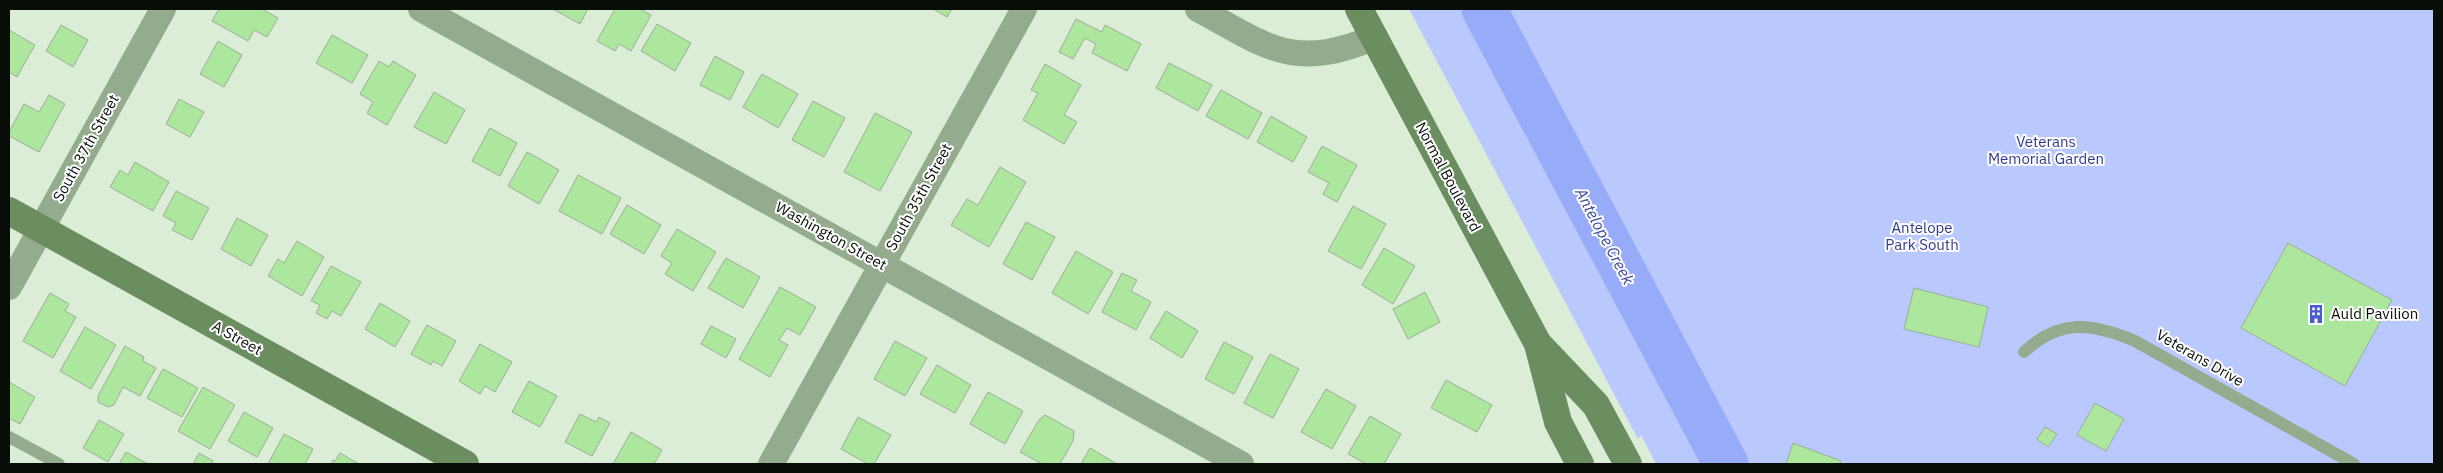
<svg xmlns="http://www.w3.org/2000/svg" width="2443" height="473" viewBox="0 0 2443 473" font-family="'IBM Plex Sans',sans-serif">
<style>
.green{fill:#b9c8fd}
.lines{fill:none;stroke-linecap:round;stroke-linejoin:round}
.river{stroke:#97abf8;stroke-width:45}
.building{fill:#ade69d;stroke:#9dad99}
.lane{stroke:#94ac8d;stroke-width:12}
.street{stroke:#94ac8d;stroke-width:26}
.secondary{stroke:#6b8e61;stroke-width:28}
.labels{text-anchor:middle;stroke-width:4;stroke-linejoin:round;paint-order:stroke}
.park-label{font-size:15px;fill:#2f3a91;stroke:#fff}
.street-label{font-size:15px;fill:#080e07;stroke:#fff}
.poi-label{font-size:15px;fill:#080e07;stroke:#fff;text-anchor:start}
.water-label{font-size:16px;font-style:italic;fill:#3b49a2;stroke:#fff}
</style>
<rect width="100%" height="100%" fill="#dcedd7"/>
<polygon class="green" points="1409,9 2434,9 2434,464 1656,464 1641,435 1638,439"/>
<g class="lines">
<polyline class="river" points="1484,9 1726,464"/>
</g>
<g class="building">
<polygon points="219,9 262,9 278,18 267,37 254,30 248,41 212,21"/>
<polygon points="553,9 588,9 580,24"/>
<polygon points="615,9 640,9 651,15 631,51 619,44 615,51 597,41"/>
<polygon points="933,9 952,9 947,17"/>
<polygon points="1076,19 1102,32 1105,25 1141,44 1127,71 1092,53 1096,44 1085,38 1073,59 1059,52"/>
<polygon points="657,24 691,43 675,71 641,51"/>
<polygon points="61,25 88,40 73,67 46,51"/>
<polygon points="9,30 35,45 17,77 9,72"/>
<polygon points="332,35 368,55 352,83 316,63"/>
<polygon points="218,41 242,55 224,87 200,74"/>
<polygon points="715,56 744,72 730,100 700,85"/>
<polygon points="379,61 389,67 393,61 416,75 387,125 367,113 373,102 360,94"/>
<polygon points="1169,63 1212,85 1198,111 1156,88"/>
<polygon points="1045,64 1081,85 1064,115 1077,122 1064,144 1023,120 1038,93 1031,90"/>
<polygon points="762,74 798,94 778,128 743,107"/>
<polygon points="1221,90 1262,113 1248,139 1206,116"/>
<polygon points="434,92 465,110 446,144 414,127"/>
<polygon points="49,95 65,104 39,152 9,136 9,132 24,104 39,112"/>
<polygon points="179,99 204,112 190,137 166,124"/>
<polygon points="813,101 845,118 824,157 792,140"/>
<polygon points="875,113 912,132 880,191 844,172"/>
<polygon points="1271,116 1307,137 1293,162 1257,142"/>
<polygon points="490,128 517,143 500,176 472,161"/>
<polygon points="1322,146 1357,165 1337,202 1323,194 1329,183 1308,172"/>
<polygon points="527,152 559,170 539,204 508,186"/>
<polygon points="135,162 169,182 153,211 110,187 120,170 128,175"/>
<polygon points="1000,167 1026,182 989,247 951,225 967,199 978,205"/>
<polygon points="578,175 621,198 602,234 559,211"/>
<polygon points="176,191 209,208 192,240 172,230 176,223 163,216"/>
<polygon points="627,205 661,225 644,254 610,234"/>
<polygon points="1353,206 1386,224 1361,269 1328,251"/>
<polygon points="237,218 268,235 251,266 221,249"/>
<polygon points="1026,222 1055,237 1032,280 1003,264"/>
<polygon points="677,229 716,252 693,291 665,274 672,263 661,256"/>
<polygon points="297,241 324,257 302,296 268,276 278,259 284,263"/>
<polygon points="2288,243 2392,300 2345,386 2241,328"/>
<polygon points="1384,248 1415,266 1393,304 1362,285"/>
<polygon points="1076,251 1113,272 1088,314 1052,293"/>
<polygon points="726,258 760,277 743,308 708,288"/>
<polygon points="331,266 361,282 341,316 332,311 327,319 316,313 320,305 311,301"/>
<polygon points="1122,273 1137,280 1131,291 1151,302 1136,330 1102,312"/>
<polygon points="780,287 816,307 800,335 787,328 779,340 788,345 770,377 739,359"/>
<polygon points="1914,288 1988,307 1979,347 1904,329"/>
<polygon points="1425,292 1440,322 1408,339 1393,309"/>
<polygon points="50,293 69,304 65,311 76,317 53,358 23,341"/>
<polygon points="380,303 410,321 395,347 365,329"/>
<polygon points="1166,311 1198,331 1182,358 1150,338"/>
<polygon points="427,325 456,341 442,366 433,361 431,365 411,354"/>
<polygon points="711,326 736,339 726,358 701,344"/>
<polygon points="85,327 116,345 91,389 60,371"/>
<polygon points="895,341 927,358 905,396 874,379"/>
<polygon points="1224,342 1253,357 1234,394 1205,379"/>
<polygon points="480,344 512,362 495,392 485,386 480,394 459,381"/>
<polygon points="125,346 144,357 143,361 156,368 140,396 123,387 114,405 108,407 98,402 98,396"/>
<polygon points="1270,354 1299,369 1273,418 1244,403"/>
<polygon points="937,365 971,385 955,413 920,394"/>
<polygon points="163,369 198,388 182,417 147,398"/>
<polygon points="1446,380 1492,405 1477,432 1431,408"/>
<polygon points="529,381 557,396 540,427 512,412"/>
<polygon points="9,382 35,397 20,424 9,418"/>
<polygon points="203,387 235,405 210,449 178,431"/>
<polygon points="1326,389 1356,406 1332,449 1301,432"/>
<polygon points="988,392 1023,411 1005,444 970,424"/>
<polygon points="2095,403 2124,419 2106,451 2077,435"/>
<polygon points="244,412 273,428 257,457 228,441"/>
<polygon points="580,414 596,422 599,417 610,423 592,456 565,442"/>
<polygon points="1045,415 1074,431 1073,441 1060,464 1042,464 1020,452 1039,420"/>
<polygon points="1370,416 1401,434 1384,464 1366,464 1348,454"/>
<polygon points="858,417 891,435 874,464 868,464 841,449"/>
<polygon points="99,420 124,434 108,462 83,448"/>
<polygon points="2045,427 2057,434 2048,447 2037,439"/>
<polygon points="631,432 662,450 654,464 613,464"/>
<polygon points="284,434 313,449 305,464 268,464"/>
<polygon points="1793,443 1841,461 1839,464 1786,464"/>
<polygon points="1090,448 1117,464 1081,464"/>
<polygon points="126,452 148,464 119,464"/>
<polygon points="199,453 213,461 211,464 193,464"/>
<polygon points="340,453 359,464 331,464 333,460 335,461"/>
</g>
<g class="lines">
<g class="lane">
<path d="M2024,352C2060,318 2093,323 2135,341L2354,464"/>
<polyline points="9,437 59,464"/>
</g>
<g class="street">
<polyline points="421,9 1241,464"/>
<path d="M1198,9C1268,47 1293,71 1373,38"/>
<polyline points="9,287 163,9"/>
<polyline points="771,464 1024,9"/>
</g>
<g class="secondary">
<polyline points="1359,9 1538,344 1558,422 1580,464"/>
<polyline points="9,211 465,464"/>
<polyline points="1539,345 1596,405 1628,464"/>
</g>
</g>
<defs>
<g id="building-bare" transform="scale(1.5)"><path d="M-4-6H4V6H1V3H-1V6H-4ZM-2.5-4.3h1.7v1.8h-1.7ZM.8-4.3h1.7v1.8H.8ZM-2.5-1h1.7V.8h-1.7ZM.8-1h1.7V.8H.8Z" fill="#4b5cd1" stroke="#fff" stroke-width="2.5" paint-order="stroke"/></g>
</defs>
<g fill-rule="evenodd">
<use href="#building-bare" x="2316" y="314"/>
</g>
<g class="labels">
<g class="park-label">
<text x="2046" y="147">Veterans<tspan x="2046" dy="17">Memorial Garden</tspan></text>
<text x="1922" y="233">Antelope<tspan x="1922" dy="17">Park South</tspan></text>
</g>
<g class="street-label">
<text transform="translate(86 148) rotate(-61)" y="5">South 37th Street</text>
<text transform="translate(1448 177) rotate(62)" y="5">Normal Boulevard</text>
<text transform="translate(919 197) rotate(-61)" y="5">South 35th Street</text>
<text transform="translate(831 236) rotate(29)" y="5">Washington Street</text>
<text transform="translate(237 338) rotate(29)" y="5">A Street</text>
<text transform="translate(2200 358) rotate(30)" y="5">Veterans Drive</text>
</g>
<g class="poi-label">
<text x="2331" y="319">Auld Pavilion</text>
</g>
<g class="water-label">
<text transform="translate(1605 236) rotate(62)" y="6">Antelope Creek</text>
</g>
</g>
<rect width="2443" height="473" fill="none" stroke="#080e07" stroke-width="20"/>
</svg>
